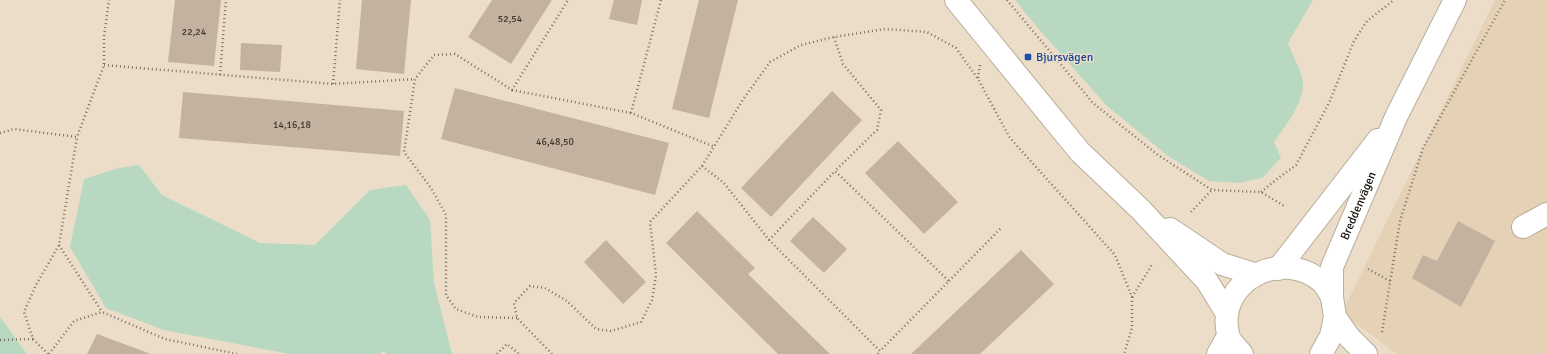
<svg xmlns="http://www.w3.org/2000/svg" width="1547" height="354" viewBox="0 0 1547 354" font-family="Signika,sans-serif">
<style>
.built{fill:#e4d1b6}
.green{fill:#b8d8c2}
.building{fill:#c4b2a1}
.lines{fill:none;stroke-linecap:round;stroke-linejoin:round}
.minor-casing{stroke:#baad99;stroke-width:24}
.path{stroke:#7b7264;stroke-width:2.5;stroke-dasharray:1 3;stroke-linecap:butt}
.minor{stroke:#fff;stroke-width:22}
.transit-dot{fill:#1a4fb4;stroke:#ebddc8;stroke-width:1.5}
.labels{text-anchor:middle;stroke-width:3;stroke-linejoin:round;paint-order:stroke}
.number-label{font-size:10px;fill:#3e362d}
.transit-label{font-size:12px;fill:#164399;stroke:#ebddc8;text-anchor:start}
.street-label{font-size:12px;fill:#120d06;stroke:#ebddc8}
</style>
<rect width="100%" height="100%" fill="#ebddc8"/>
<polygon class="built" points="1495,0 1547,0 1547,354 1397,354 1342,313"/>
<g class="green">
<path d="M1015,0H1313L1288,43C1292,54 1299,66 1302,78C1308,97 1285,127 1274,142L1281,158L1262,178L1239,183L1209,181L1168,156L1107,106L1037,27Z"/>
<polygon points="139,165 162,195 260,243 315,245 370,190 406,185 430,220 434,283 452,354 387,354 383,351 380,354 290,354 164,330 106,308 70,247 84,179 119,168"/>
<polygon points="0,317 27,354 0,354"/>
</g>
<g class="building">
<polygon points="175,0 221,0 214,66 168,62"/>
<polygon points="362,0 411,0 404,74 356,69"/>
<polygon points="492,0 552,0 511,64 468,37"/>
<polygon points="614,0 642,0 637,25 609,19"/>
<polygon points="699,0 738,0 709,118 672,109"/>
<polygon points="241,43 282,45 280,72 240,70"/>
<polygon points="455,88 669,143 655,195 441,139"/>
<polygon points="832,91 862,120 771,217 741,188"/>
<polygon points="183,92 404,111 400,156 179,138"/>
<polygon points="898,141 958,202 924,234 865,173"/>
<polygon points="697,211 755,268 748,274 830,354 778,354 666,243"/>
<polygon points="813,217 847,249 824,273 790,241"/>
<polygon points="1458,221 1495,241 1461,307 1412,278 1423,255 1437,261"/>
<polygon points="606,240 646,282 623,304 584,262"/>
<polygon points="1021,250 1054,284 980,354 911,354"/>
<polygon points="97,334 151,354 87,354"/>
</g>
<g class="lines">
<g class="minor-casing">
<g id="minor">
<polyline points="956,0 1080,152 1141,210 1207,281 1226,312"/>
<polyline points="1523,227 1547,214"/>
<polyline points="1170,229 1222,264 1254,274"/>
<polyline points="1278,269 1378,140"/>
<polyline points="1335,317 1349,337 1366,354"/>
<polyline points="1218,354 1228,336"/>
<path d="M1242,354C1238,349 1229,341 1228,334C1216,281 1282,247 1322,282C1326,286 1329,292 1332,297"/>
<path id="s1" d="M1321,354L1331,336L1335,317L1332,297V267L1396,117L1455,0"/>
</g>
</g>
<g class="path">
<polyline points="661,0 631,113 715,147"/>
<polyline points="1007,0 1093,103 1158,155 1212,190 1261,192 1286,207"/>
<polyline points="834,37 843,64 881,110 877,130 835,171 949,281 880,351"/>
<polyline points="104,65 333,84 415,79"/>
<polyline points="220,75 226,0"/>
<polyline points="978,78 980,65"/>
<polyline points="333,84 340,0"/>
<polyline points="512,90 631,113"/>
<polyline points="0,133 14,129 77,137 104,65 104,37 109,0"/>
<polyline points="702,166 724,183 769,240 880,351 878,354"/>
<polyline points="1261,192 1277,179 1296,165 1329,103 1354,41 1367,21 1394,0"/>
<polyline points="1191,212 1212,190"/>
<polyline points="769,240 835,171"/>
<polyline points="59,245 102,312"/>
<polyline points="1368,269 1390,281"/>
<polyline points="949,281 1002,227"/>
<polyline points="1132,297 1153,263"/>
<polyline points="517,318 478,317 456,309 446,295 446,215 431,188 404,152 415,79 434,55 455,54 512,90 568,0"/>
<polyline points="1382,332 1400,221 1423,148 1505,0"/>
<polyline points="0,340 33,339"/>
<polyline points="48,354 33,339 24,312 36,285 59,245 77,137"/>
<polyline points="49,354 74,321 102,312 165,339 237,354"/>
<polyline points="497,354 507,344 519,354"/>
<polyline points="552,354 517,318 514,303 530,286 545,288 567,301 596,329 611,331 641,322 652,300 656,275 650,222 702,166 744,98 770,62 801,45 834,37 885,29 927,32 956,48 978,79 1010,138 1115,255 1132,297 1132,328 1124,354"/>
</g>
<use href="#minor" class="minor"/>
</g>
<rect class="transit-dot" x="1024" y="53" width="8" height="8" rx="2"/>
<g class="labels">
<g class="number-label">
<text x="510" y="22">52,54</text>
<text x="194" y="35">22,24</text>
<text x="292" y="128">14,16,18</text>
<text x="555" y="145">46,48,50</text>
</g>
<g class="transit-label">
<text x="1036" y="61">Bjursvägen</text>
</g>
<g class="street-label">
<text dy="4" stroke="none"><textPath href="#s1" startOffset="157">Breddenvägen</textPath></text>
</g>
</g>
</svg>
